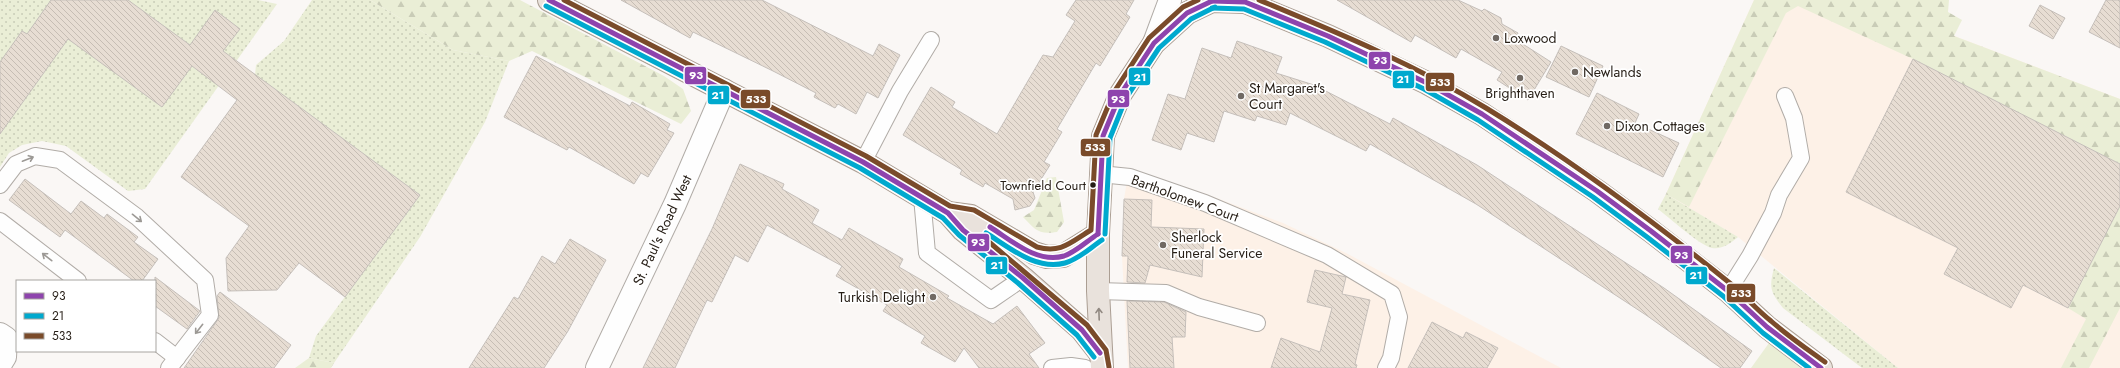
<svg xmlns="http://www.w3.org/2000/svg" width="2120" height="368" viewBox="0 0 2120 368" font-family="Jost,sans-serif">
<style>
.built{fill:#fdf1e7}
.grass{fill:url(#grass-dots)}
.forest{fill:url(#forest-firs)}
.garden{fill:#eaeed6}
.building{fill:url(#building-back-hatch);stroke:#c5bfba}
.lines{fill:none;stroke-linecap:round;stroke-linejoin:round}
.service-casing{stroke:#b1aca7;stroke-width:18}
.minor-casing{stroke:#b1aca7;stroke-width:24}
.tertiary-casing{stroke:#b1aca7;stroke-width:24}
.primary-casing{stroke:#ab9e93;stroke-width:24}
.service{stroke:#fefefe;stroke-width:16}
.minor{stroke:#fefefe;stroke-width:22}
.tertiary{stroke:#fefefe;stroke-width:22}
.primary{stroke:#e9e2dc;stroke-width:22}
.bus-1-casing{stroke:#fff;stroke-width:8}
.bus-2-casing{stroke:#fff;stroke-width:8}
.bus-3-casing{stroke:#fff;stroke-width:8}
.bus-1{stroke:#8e44ad;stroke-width:5}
.bus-2{stroke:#00a9ce;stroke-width:5}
.bus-3{stroke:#7a4b2a;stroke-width:5}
.oneway{stroke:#9c9995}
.oneway2{stroke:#918982}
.poi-dot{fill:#706963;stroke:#fff;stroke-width:1.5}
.bus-dot{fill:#251d15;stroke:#fff;stroke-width:1.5}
.labels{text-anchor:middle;stroke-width:3.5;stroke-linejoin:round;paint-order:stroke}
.bus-label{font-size:13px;fill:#251d15;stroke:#fff;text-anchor:end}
.poi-label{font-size:14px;fill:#251d15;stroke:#fff;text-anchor:start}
.street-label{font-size:14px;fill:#251d15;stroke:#fff}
.line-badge{stroke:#fff;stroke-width:1.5}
.badge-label{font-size:11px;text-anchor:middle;font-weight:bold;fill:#fff}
</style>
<defs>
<pattern id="grass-dots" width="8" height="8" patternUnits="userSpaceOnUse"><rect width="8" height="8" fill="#eaeed6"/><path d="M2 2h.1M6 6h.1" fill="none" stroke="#c9ccb7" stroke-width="1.8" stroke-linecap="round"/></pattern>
<pattern id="forest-firs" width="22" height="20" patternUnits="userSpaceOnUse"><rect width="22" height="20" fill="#eaeed6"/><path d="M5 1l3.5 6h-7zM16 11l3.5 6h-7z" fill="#c9ccb7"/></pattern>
<pattern id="building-back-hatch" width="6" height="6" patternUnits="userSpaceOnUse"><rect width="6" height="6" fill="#e7ddd3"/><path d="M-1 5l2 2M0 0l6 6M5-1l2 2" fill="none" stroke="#c6bdb4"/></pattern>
</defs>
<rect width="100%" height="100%" fill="#faf7f5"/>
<g class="built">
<polygon points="1754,0 1860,0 2120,99 2120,368 1898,368 1738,237 1666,194"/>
<polygon points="1129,169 1203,193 1283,223 1346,253 1561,368 1128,368 1122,256 1124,199"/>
</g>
<g class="grass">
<polygon points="0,0 258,0 277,4 145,189 128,191 66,146 42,141 22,145 9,153 0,167"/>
<polygon points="312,0 370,0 453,50 509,61 485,122 420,237 334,363 309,358 316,336 420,195 255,75 256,65 284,41"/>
<path d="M1666,194L1738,237C1731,243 1721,250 1712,248C1699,245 1670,218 1658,209Z"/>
<path d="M1774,268L1898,368H1862L1783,308C1770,292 1769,287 1774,268Z"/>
</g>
<g class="forest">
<polygon points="370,0 520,0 664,76 683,89 691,111 681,124 532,51 509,61 453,50"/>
<polygon points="1754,0 1949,0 1948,12 1962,20 1954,36 2120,99 2120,164 1913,59 1798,6 1786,13 1689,207 1666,194"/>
<path d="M1056,177L1064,222L1057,232C1038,235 1036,230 1023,217L1034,210L1047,178Z"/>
<polygon points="2120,206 2120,308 2089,368 2061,368 2086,319 2068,308"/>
<polygon points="309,358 334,363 331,368 295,368"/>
</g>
<polygon class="garden" points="1769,343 1801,368 1751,368"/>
<g class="building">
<polygon points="51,0 128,0 190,45 215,10 240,29 223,51 420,195 345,297 299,263 277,290 228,291 226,258 249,226 181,177 237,100 192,66 162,107 68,39 0,134 0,62 22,31 27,34"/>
<polygon points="621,0 762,0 873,56 879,44 900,55 878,98 867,92 856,114 838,104 835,108 814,97 816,93 773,71 693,32 690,38"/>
<polygon points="1076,0 1134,0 1126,14 1130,17 1100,66 1096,63 1057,129 1062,132 1044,162 1050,165 1033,192 1035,198 1030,206 1015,210 1013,199 985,183 983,187 960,174 962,170 903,135 931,87 955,102 952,107 997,134 1043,55 1053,57 1075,21 1066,15"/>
<polygon points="1337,0 1458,0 1482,11 1484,9 1501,18 1502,24 1518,33 1515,39 1551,62 1528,100 1497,80 1502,72 1461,49 1456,58 1415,35 1411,42"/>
<polygon points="2106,0 2120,0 2120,48 2089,32"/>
<polygon points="2040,5 2065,18 2053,39 2029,26"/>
<polygon points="1237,41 1282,57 1276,73 1314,85 1390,124 1393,118 1477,165 1664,288 1752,351 1740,368 1721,368 1646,315 1476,204 1370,144 1366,151 1290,113 1286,125 1257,116 1255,121 1224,111 1214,142 1187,133 1181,150 1152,140 1168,94 1185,99 1202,48 1231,58"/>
<polygon points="1561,46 1603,66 1589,97 1546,77"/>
<polygon points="536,56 630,106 632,102 670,124 667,130 674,133 648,177 641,173 634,184 569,147 567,150 504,117"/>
<polygon points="1913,59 2120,164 2120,206 2068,308 2023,285 2011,308 1944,274 1958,248 1846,192"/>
<polygon points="1597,93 1639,114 1635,123 1679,143 1663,177 1576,134"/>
<polygon points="740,164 784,184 782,189 819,210 812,223 842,240 849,228 903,259 899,267 949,296 947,298 993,324 1017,306 1045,343 1029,354 1039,368 979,368 964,348 955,362 921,343 925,336 883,311 887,305 836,276 842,266 767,225 748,262 735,255 712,302 707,300 675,368 643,368 712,229"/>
<polygon points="25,179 71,214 81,201 104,218 107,214 138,237 134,242 158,259 142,281 134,281 65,230 60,237 9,200"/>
<polygon points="1124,199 1152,200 1151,227 1204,229 1202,277 1150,265 1145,283 1127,282 1128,256 1122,256"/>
<polygon points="570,239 606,260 568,331 544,368 469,368 514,297 518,299 542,256 555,264"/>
<polygon points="1315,270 1346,277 1342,294 1370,300 1355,364 1357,365 1356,368 1271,368 1281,338 1320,352 1332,308 1307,302"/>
<polygon points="155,277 200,311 187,329 155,306"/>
<polygon points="220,292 291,345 274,368 184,368 219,318 217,296"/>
<polygon points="1127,301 1164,302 1186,312 1185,337 1172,337 1174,368 1130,368"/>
<polygon points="1432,322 1463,338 1466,332 1498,348 1487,368 1408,368"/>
</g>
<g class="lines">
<g class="service-casing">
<g id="service">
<polyline points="863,162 900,91 931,40"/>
<polyline points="1100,174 1130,177 1205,203 1327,255 1392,294 1399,317 1391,358 1386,368"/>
<polyline points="0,185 16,164 35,156 60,160 137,217 205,280 210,315 169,368"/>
<polyline points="922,197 927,253 991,300 1023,278"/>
<polyline points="0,221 78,281"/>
<polyline points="1098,291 1166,293 1199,307 1257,323"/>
<polyline points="1728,291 1750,256 1773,213 1779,195 1801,158 1794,118 1785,96"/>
<polyline points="155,341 177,358"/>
<polyline points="1052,368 1071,366 1085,368"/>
</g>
</g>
<g class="minor-casing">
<g id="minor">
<polyline points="0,334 6,338 5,357 0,365"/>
<polyline points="597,368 675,204 724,90"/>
</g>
</g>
<g class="tertiary-casing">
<polyline id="tertiary" points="1154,43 1170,0"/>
</g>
<g class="primary-casing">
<g id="primary">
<polyline points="549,0 863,162 948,213 963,230 1023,278 1082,330 1100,353"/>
<polyline points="948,213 971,216 1034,253 1047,257 1063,256 1098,234"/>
<polyline points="1102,368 1098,291 1098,234 1103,136 1120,95 1154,43 1187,13 1212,1 1245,2 1328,36 1427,83 1482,114 1597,191 1651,231 1728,291 1767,327 1821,368"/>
</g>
</g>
<use href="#service" class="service"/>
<use href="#minor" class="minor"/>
<use href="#tertiary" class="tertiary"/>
<use href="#primary" class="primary"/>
<g class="bus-1-casing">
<g id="bus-1">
<polyline points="549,0 863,162 948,213 963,230 1023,278 1082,330 1100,353"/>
<polyline points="1212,1 1245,2 1328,36 1427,83 1482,114 1597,191 1651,231 1728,291 1767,327 1821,368"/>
<path d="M990,227C1011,240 1037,264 1064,256C1076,252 1087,241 1098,234"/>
<polyline points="1098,234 1103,136 1120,95 1154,43 1187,13 1212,1"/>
</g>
</g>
<g class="bus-2-casing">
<g id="bus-2">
<polyline points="546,6 860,168 943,218 959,235 1018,283 1077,335 1094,357"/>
<polyline points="1212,8 1244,9 1325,42 1424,89 1478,120 1593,197 1647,237 1723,296 1763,333 1809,368"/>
<path d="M986,233C1009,247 1036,271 1065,263C1079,259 1090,248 1102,240"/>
<polyline points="1105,234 1110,138 1126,98 1159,48 1191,19 1215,7"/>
</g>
</g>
<g class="bus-3-casing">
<g id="bus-3">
<path d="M564,0L866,156L950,206L974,210L1037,247C1061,254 1071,242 1091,230L1096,135L1114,92L1149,38L1183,7L1198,0"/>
<path d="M1259,0C1336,32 1414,64 1486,108C1571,160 1653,221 1731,284C1745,296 1757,310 1771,321C1788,336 1807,349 1825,362"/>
<polyline points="989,242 1087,325 1106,350 1109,367"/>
</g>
</g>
<use href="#bus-1" class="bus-1"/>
<use href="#bus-2" class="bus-2"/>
<use href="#bus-3" class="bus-3"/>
</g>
<defs><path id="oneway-shaft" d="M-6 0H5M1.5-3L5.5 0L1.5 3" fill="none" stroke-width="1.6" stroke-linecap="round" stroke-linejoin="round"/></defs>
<g class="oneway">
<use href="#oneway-shaft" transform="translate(28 159) rotate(-21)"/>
<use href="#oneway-shaft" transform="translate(137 218) rotate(39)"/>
<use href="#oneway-shaft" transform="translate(47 257) rotate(-142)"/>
<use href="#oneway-shaft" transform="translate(199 329) rotate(128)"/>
</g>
<use class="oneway2" href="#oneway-shaft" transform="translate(1099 314) rotate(-92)"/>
<g class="poi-dot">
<circle cx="1496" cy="38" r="4"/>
<circle cx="1575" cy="72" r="4"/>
<circle cx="1520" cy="78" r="4"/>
<circle cx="1241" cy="96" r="4"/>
<circle cx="1607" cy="126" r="4"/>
<circle cx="1163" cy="245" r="4"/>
<circle cx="933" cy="297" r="4"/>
</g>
<circle class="bus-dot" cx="1093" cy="185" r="3.5"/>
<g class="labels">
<g class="bus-label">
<text x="1086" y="190">Townfield Court</text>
</g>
<g class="poi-label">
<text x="1504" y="43">Loxwood</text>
<text x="1583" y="77">Newlands</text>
<text x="1249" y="93">St Margaret's<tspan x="1249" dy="16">Court</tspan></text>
<text x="1520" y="98" text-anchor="middle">Brighthaven</text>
<text x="1615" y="131">Dixon Cottages</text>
<text x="1171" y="242">Sherlock<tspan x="1171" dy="16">Funeral Service</tspan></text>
<text x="925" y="302" text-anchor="end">Turkish Delight</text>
</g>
<g class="street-label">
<text transform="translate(1185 198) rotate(20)" y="5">Bartholomew Court</text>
<text transform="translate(662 230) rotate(-65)" y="5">St. Paul's Road West</text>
</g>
</g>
<g class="line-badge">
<rect x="1368" y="51" width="23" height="19" rx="4" fill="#8e44ad"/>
<rect x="684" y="66" width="23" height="19" rx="4" fill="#8e44ad"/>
<rect x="1128" y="67" width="23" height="19" rx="4" fill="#00a9ce"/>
<rect x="1392" y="70" width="23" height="19" rx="4" fill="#00a9ce"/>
<rect x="1425" y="72" width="30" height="20" rx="4" fill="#7a4b2a"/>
<rect x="707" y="85" width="23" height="20" rx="4" fill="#00a9ce"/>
<rect x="1107" y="89" width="23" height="19" rx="4" fill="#8e44ad"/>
<rect x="740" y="89" width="31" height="20" rx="4" fill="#7a4b2a"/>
<rect x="1080" y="138" width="31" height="19" rx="4" fill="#7a4b2a"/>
<rect x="967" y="233" width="23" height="19" rx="4" fill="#8e44ad"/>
<rect x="1670" y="245" width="23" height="19" rx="4" fill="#8e44ad"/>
<rect x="985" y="256" width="23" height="19" rx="4" fill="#00a9ce"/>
<rect x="1685" y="266" width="23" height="19" rx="4" fill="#00a9ce"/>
<rect x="1726" y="283" width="30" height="20" rx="4" fill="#7a4b2a"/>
</g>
<g class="badge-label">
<text x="1380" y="64">93</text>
<text x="696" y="79">93</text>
<text x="1140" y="81">21</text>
<text x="1403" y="83">21</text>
<text x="1440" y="86">533</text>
<text x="718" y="99">21</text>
<text x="1118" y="103">93</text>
<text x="756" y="103">533</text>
<text x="1095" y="151">533</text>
<text x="978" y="246">93</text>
<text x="1681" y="259">93</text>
<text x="997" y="269">21</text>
<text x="1696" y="279">21</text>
<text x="1741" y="297">533</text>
</g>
<rect x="16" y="280" width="140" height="72" fill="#ffffff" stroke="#a8a5a1"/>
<rect x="24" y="293" width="20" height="6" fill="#8e44ad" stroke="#a8a5a1"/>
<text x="52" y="300" font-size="12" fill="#251d15">93</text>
<rect x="24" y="313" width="20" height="6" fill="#00a9ce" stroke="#a8a5a1"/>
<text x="52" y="320" font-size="12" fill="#251d15">21</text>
<rect x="24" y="333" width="20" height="6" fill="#7a4b2a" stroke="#a8a5a1"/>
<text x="52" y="340" font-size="12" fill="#251d15">533</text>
</svg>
